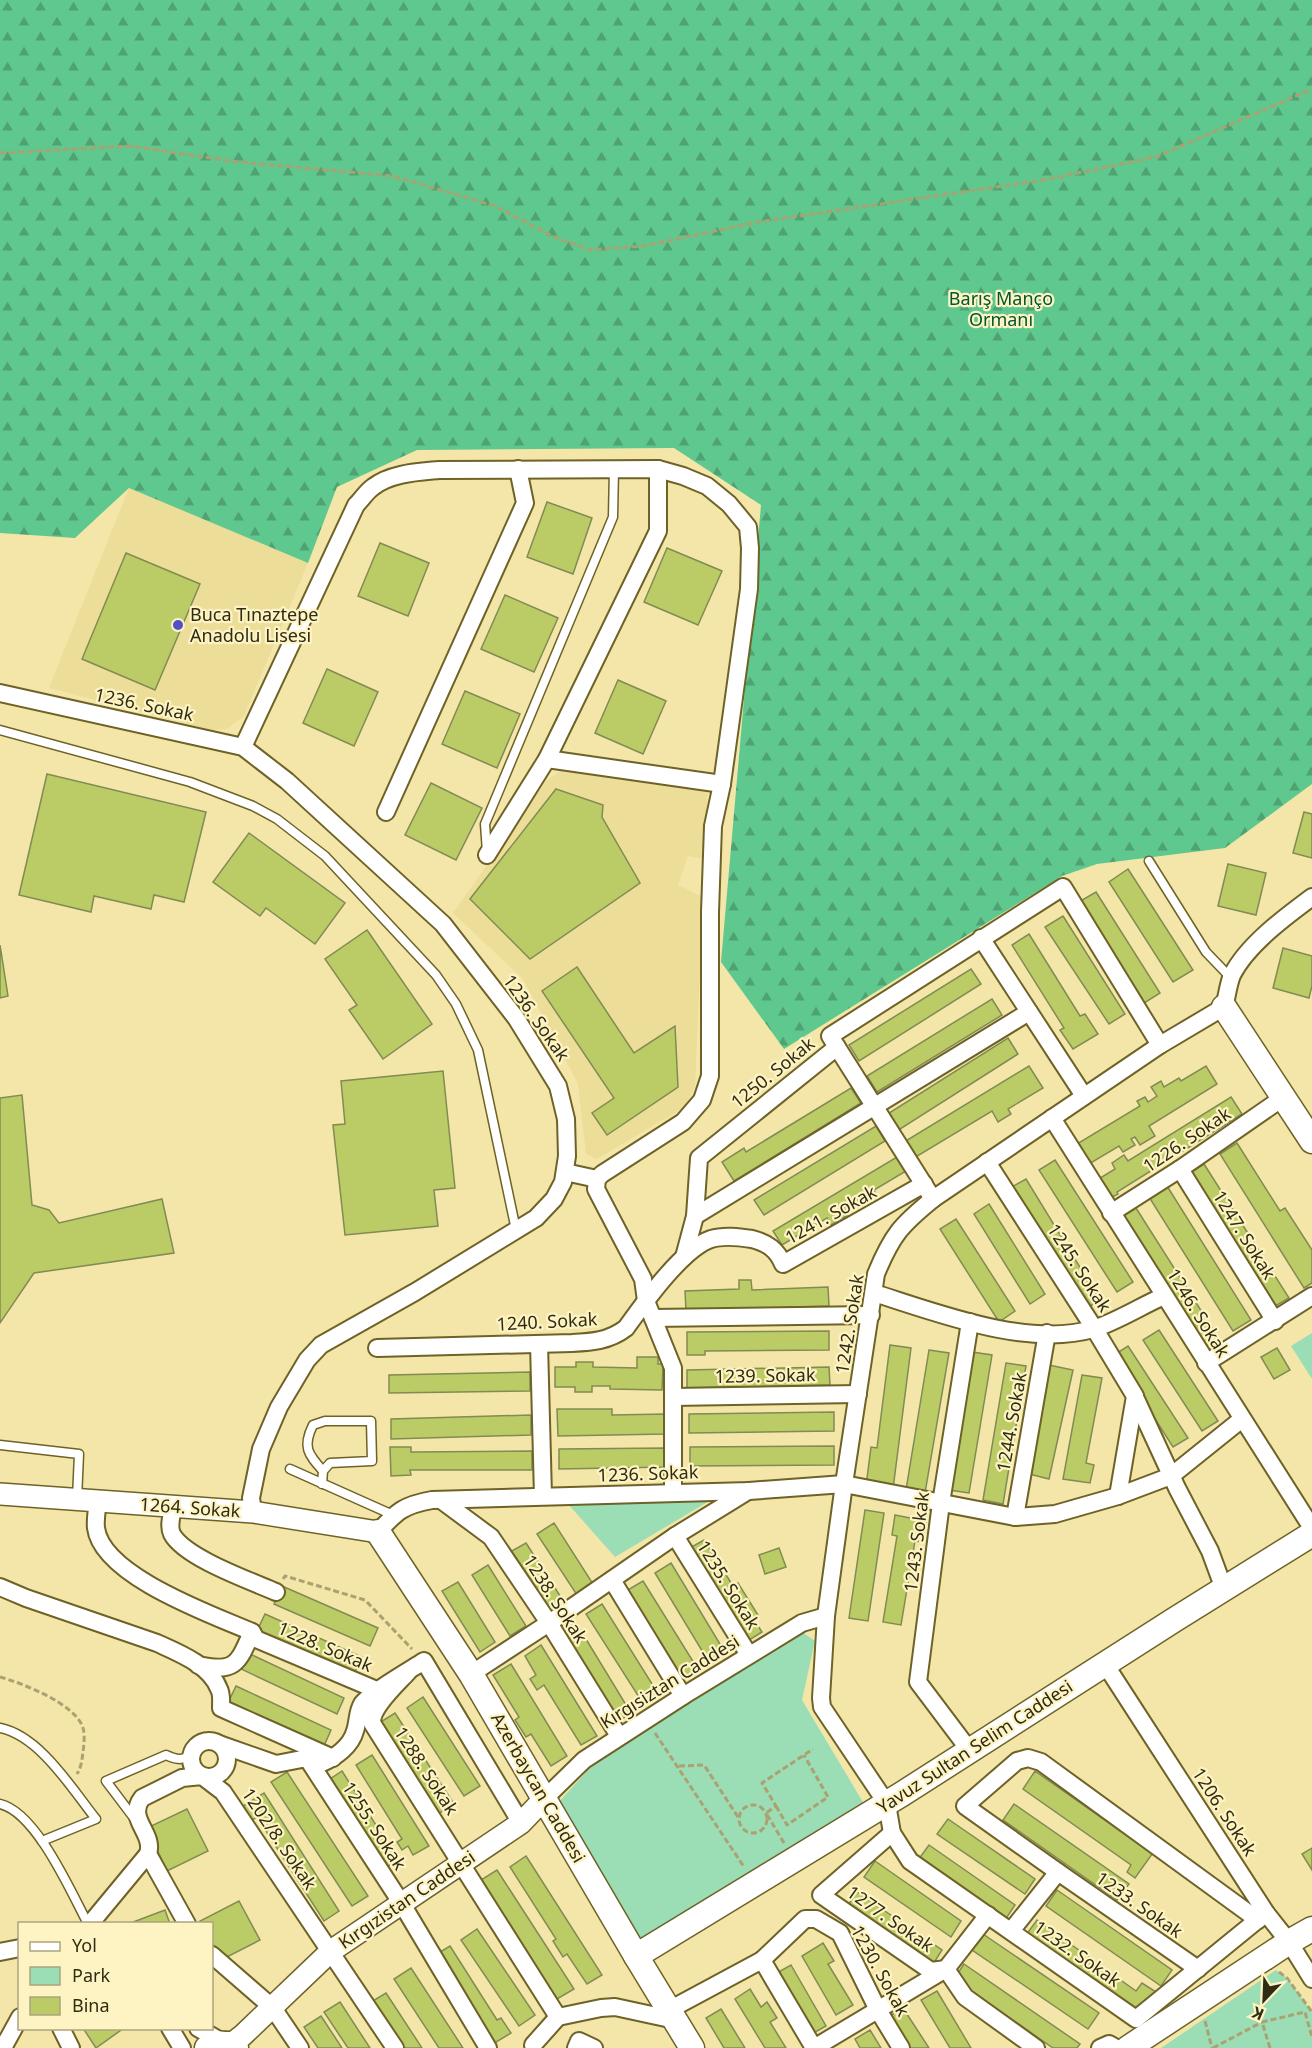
<svg xmlns="http://www.w3.org/2000/svg" width="1312" height="2048" viewBox="0 0 1312 2048" font-family="'Noto Sans',sans-serif">
<style>
.built{fill:#ecdd98}
.forest{fill:url(#forest-firs)}
.park{fill:#9bddb5}
.building{fill:#bc6;stroke:#818b53;stroke-width:1.5}
.lines{fill:none;stroke-linecap:round;stroke-linejoin:round}
.service-casing{stroke:#6e6227;stroke-width:11}
.minor-casing{stroke:#6e6227;stroke-width:20}
.tertiary-casing{stroke:#6e6227;stroke-width:24}
.secondary-casing{stroke:#6e6227;stroke-width:27}
.path{stroke:#aba171;stroke-width:3;stroke-dasharray:6 3;stroke-linecap:butt}
.service{stroke:#fff;stroke-width:8}
.minor{stroke:#fff;stroke-width:16}
.tertiary{stroke:#fff;stroke-width:21}
.secondary{stroke:#fff;stroke-width:24}
.poi-dot{fill:#5051c8;stroke:#fef4c3;stroke-width:2}
.labels{text-anchor:middle;stroke-width:4.5;stroke-linejoin:round;paint-order:stroke}
.park-label{font-size:18px;fill:#005632;stroke:#fef4c3}
.poi-label{font-size:18px;fill:#302b13;stroke:#fef4c3;text-anchor:start}
.street-label{font-size:18px;fill:#302b13;stroke:#fef4c3}
</style>
<defs>
<pattern id="forest-firs" width="22" height="20" patternUnits="userSpaceOnUse" patternTransform="scale(1.5)"><rect width="22" height="20" fill="#5fc88e"/><path d="M5 1l3.5 6h-7zM16 11l3.5 6h-7z" fill="#4fa373"/></pattern>
</defs>
<rect width="100%" height="100%" fill="#f4e6a9"/>
<g class="built">
<polygon points="129,488 308,563 244,716 227,729 211,730 49,688"/>
<polygon points="563,769 708,786 704,859 688,856 678,885 703,897 695,1086 685,1107 597,1159 586,1154 578,1084 523,979 453,913 547,780"/>
</g>
<polygon class="forest" points="0,0 1312,0 1312,784 1225,848 1097,864 1062,876 784,1049 721,962 761,505 674,448 417,450 337,487 308,563 129,488 75,538 0,533"/>
<g class="park">
<polygon points="1312,1333 1312,1379 1291,1346"/>
<polygon points="709,1498 706,1503 615,1557 569,1505"/>
<polygon points="802,1632 815,1641 802,1700 870,1814 642,1946 556,1805 590,1768 721,1681"/>
<polygon points="1276,1970 1287,1978 1312,2012 1312,2048 1161,2048"/>
</g>
<g class="building">
<polygon points="547,502 592,518 573,574 527,557"/>
<polygon points="380,543 429,563 408,616 358,596"/>
<polygon points="667,548 722,571 698,625 644,602"/>
<polygon points="126,553 200,584 155,690 82,659"/>
<polygon points="505,595 558,618 534,672 481,649"/>
<polygon points="327,669 378,692 354,746 303,723"/>
<polygon points="618,680 666,701 643,754 595,733"/>
<polygon points="465,691 520,714 497,768 442,744"/>
<polygon points="47,774 206,812 184,902 154,895 151,909 94,896 91,912 19,895"/>
<polygon points="431,783 482,808 456,860 405,835"/>
<polygon points="556,789 603,805 602,817 640,883 530,959 470,899"/>
<polygon points="1304,812 1312,814 1312,858 1293,853"/>
<polygon points="249,833 345,903 315,944 266,908 260,916 213,882"/>
<polygon points="1228,864 1266,873 1256,915 1218,906"/>
<polygon points="1128,869 1193,970 1173,982 1109,882"/>
<polygon points="1096,892 1160,993 1141,1005 1077,903"/>
<polygon points="1063,916 1125,1014 1109,1024 1045,927"/>
<polygon points="367,930 432,1024 383,1059 349,1010 357,1005 325,959"/>
<polygon points="1029,934 1080,1016 1085,1014 1098,1034 1073,1049 1060,1030 1064,1028 1012,945"/>
<polygon points="0,945 8,996 0,998"/>
<polygon points="1283,948 1312,956 1312,986 1309,998 1273,988"/>
<polygon points="577,967 634,1053 675,1026 678,1087 607,1135 592,1113 614,1098 542,991"/>
<polygon points="971,969 981,984 859,1061 849,1045"/>
<polygon points="992,999 1002,1015 877,1092 867,1076"/>
<polygon points="1008,1038 1018,1054 897,1131 886,1115"/>
<polygon points="1029,1066 1043,1088 1008,1109 1011,1114 998,1122 992,1111 914,1158 904,1142"/>
<polygon points="1206,1066 1217,1084 1149,1126 1155,1136 1140,1145 1135,1137 1131,1139 1135,1145 1123,1152 1119,1146 1084,1167 1072,1147 1140,1106 1137,1101 1145,1097 1148,1102 1157,1096 1151,1087 1161,1081 1164,1087 1179,1078 1181,1081"/>
<polygon points="443,1071 455,1188 434,1190 438,1226 345,1235 333,1125 345,1124 341,1081"/>
<polygon points="851,1088 861,1103 734,1181 722,1162 744,1148 746,1152"/>
<polygon points="22,1095 32,1205 49,1210 59,1223 162,1199 174,1253 34,1273 0,1323 0,1098"/>
<polygon points="1231,1097 1242,1114 1117,1192 1118,1194 1109,1199 1097,1180 1115,1169 1112,1163 1124,1155 1128,1161"/>
<polygon points="876,1126 885,1141 764,1215 754,1200"/>
<polygon points="1237,1143 1280,1211 1285,1208 1312,1250 1312,1283 1304,1288 1220,1154"/>
<polygon points="897,1157 906,1171 874,1190 877,1196 863,1205 859,1199 844,1208 848,1215 831,1225 827,1218 782,1245 773,1231"/>
<polygon points="1055,1160 1133,1282 1117,1292 1039,1170"/>
<polygon points="1204,1164 1289,1298 1272,1308 1187,1175"/>
<polygon points="1026,1179 1100,1300 1084,1310 1010,1188"/>
<polygon points="1167,1186 1251,1320 1233,1331 1149,1197"/>
<polygon points="989,1204 1045,1294 1030,1304 974,1214"/>
<polygon points="1136,1208 1221,1342 1205,1353 1120,1218"/>
<polygon points="956,1219 1015,1311 999,1322 940,1229"/>
<polygon points="739,1280 751,1280 752,1290 828,1287 829,1306 686,1311 685,1291 739,1289"/>
<polygon points="1159,1330 1218,1421 1202,1431 1143,1340"/>
<polygon points="829,1331 829,1350 705,1351 705,1355 687,1355 687,1332"/>
<polygon points="890,1345 911,1348 893,1489 866,1486 871,1447 877,1448"/>
<polygon points="1128,1346 1188,1438 1173,1447 1114,1355"/>
<polygon points="1277,1348 1290,1370 1274,1379 1261,1357"/>
<polygon points="929,1350 949,1353 925,1493 906,1490"/>
<polygon points="972,1352 992,1355 969,1493 949,1490"/>
<polygon points="637,1357 658,1357 658,1364 663,1364 662,1390 610,1389 610,1386 592,1386 592,1392 575,1392 575,1387 555,1387 555,1367 576,1367 576,1362 593,1362 593,1367 637,1368"/>
<polygon points="1006,1363 1026,1366 1003,1504 983,1500"/>
<polygon points="1049,1365 1073,1370 1049,1479 1025,1473"/>
<polygon points="829,1367 830,1385 687,1388 687,1370"/>
<polygon points="530,1372 530,1391 389,1393 389,1375"/>
<polygon points="1082,1375 1102,1378 1086,1463 1094,1465 1090,1483 1063,1479"/>
<polygon points="557,1409 612,1409 612,1415 666,1414 666,1434 558,1436"/>
<polygon points="834,1412 834,1431 689,1433 689,1414"/>
<polygon points="531,1415 531,1435 391,1439 391,1419"/>
<polygon points="834,1446 834,1465 690,1466 690,1447"/>
<polygon points="390,1447 411,1447 411,1452 532,1451 532,1470 410,1470 411,1475 391,1476"/>
<polygon points="666,1448 667,1467 559,1469 559,1449"/>
<polygon points="865,1510 884,1513 868,1621 849,1618"/>
<polygon points="895,1515 926,1521 922,1542 915,1541 901,1625 883,1622 897,1536 892,1535"/>
<polygon points="554,1523 593,1584 577,1595 537,1534"/>
<polygon points="704,1540 733,1586 738,1583 758,1615 753,1618 762,1632 746,1642 688,1549"/>
<polygon points="526,1543 564,1602 548,1612 510,1552"/>
<polygon points="779,1548 786,1567 765,1574 759,1555"/>
<polygon points="671,1563 726,1654 710,1664 655,1573"/>
<polygon points="488,1565 526,1626 510,1636 472,1575"/>
<polygon points="643,1581 699,1671 682,1681 626,1591"/>
<polygon points="458,1582 495,1642 480,1652 442,1591"/>
<polygon points="282,1586 378,1628 370,1646 274,1604"/>
<polygon points="602,1604 659,1695 644,1705 586,1614"/>
<polygon points="265,1614 362,1657 354,1674 257,1631"/>
<polygon points="575,1621 631,1713 616,1723 559,1630"/>
<polygon points="541,1645 597,1736 581,1745 544,1685 537,1690 530,1679 536,1675 525,1656"/>
<polygon points="248,1653 344,1698 337,1714 241,1669"/>
<polygon points="511,1664 567,1756 551,1766 531,1734 526,1737 515,1720 519,1717 493,1675"/>
<polygon points="236,1686 331,1730 323,1748 227,1705"/>
<polygon points="423,1697 480,1786 464,1796 407,1708"/>
<polygon points="395,1713 454,1804 438,1814 379,1723"/>
<polygon points="372,1755 429,1846 413,1855 408,1846 402,1850 397,1842 402,1839 356,1765"/>
<polygon points="342,1771 398,1860 382,1870 327,1781"/>
<polygon points="1035,1771 1136,1842 1139,1838 1155,1850 1135,1878 1127,1872 1131,1865 1023,1789"/>
<polygon points="287,1772 368,1896 352,1906 271,1782"/>
<polygon points="264,1793 339,1911 324,1921 257,1817 252,1820 243,1806"/>
<polygon points="1014,1804 1129,1884 1117,1900 1003,1820"/>
<polygon points="187,1809 208,1851 167,1871 147,1828"/>
<polygon points="948,1819 1035,1879 1025,1894 937,1834"/>
<polygon points="929,1845 1015,1905 1005,1920 918,1860"/>
<polygon points="1312,1848 1312,1870 1302,1854"/>
<polygon points="526,1856 602,1975 587,1984 567,1954 563,1957 553,1941 556,1939 510,1867"/>
<polygon points="875,1861 961,1921 951,1937 864,1877"/>
<polygon points="497,1870 574,1989 557,1999 491,1897 476,1883"/>
<polygon points="1057,1890 1172,1970 1161,1986 1046,1906"/>
<polygon points="857,1892 942,1950 932,1966 846,1908"/>
<polygon points="239,1901 260,1940 221,1960 212,1943 212,1924 201,1924 200,1921"/>
<polygon points="165,1910 170,1924 128,1924"/>
<polygon points="1037,1920 1136,1991 1142,1983 1156,1992 1139,2015 1026,1935"/>
<polygon points="477,1929 535,2015 519,2026 461,1940"/>
<polygon points="983,1934 1099,2013 1088,2029 972,1950"/>
<polygon points="823,1943 834,1961 828,1964 853,2005 836,2015 802,1956"/>
<polygon points="450,1946 497,2020 501,2018 511,2033 488,2047 435,1955"/>
<polygon points="964,1964 1080,2044 1077,2048 1053,2048 954,1979"/>
<polygon points="791,1965 826,2026 810,2035 775,1974"/>
<polygon points="411,1968 463,2048 439,2048 394,1979"/>
<polygon points="750,1989 761,2007 767,2002 777,2018 770,2022 786,2048 765,2048 735,1999"/>
<polygon points="937,1991 971,2048 950,2048 921,2000"/>
<polygon points="386,1993 422,2048 400,2048 371,2002"/>
<polygon points="340,2002 370,2048 348,2048 324,2012"/>
<polygon points="903,2008 929,2048 908,2048 888,2017"/>
<polygon points="721,2009 745,2048 724,2048 706,2018"/>
<polygon points="321,2016 342,2048 318,2048 304,2027"/>
<polygon points="83,2028 124,2028 96,2048"/>
<polygon points="870,2030 881,2048 860,2048 855,2039"/>
</g>
<g class="lines">
<g class="service-casing">
<g id="service">
<polyline points="0,730 190,782 253,806 277,819 325,856 436,975 456,1004 478,1050 516,1230"/>
<polyline points="487,852 485,824 613,517 614,469"/>
<polyline points="1149,861 1206,952 1231,978"/>
<polyline points="0,1445 79,1454 77,1499"/>
<polyline points="290,1469 393,1515"/>
<path d="M322,1484L323,1471L330,1463L372,1461L371,1421H325L313,1425C302,1447 308,1454 323,1471"/>
<path d="M0,1728C40,1736 72,1789 96,1819L42,1841"/>
<path d="M0,1804C36,1812 71,1892 88,1924"/>
<path d="M134,1818L106,1781L166,1755C175,1759 181,1761 190,1756"/>
</g>
</g>
<g class="minor-casing">
<g id="minor">
<polyline points="658,469 658,531 547,759 722,784"/>
<polyline points="0,693 243,747 287,781 443,924 516,1018 558,1086 566,1119 567,1156 563,1182 554,1199 536,1218 415,1292 321,1345 307,1360 279,1407 261,1449 251,1498 253,1512"/>
<path d="M243,747L356,505C362,499 367,491 373,487C391,473 418,472 439,470L658,469L683,476L707,486L729,504L748,527L750,548L749,589L722,784L713,826L710,912V1076L702,1100L683,1122L602,1174L597,1179L596,1189L643,1279L646,1301L673,1368V1492"/>
<polyline points="386,812 525,503 518,469"/>
<polyline points="487,855 547,759"/>
<polyline points="981,938 1084,1096"/>
<polyline points="1052,1118 1312,1528"/>
<polyline points="987,1162 1094,1328 1135,1396 1118,1496"/>
<polyline points="1180,1169 1275,1321"/>
<polyline points="565,1172 597,1179"/>
<polyline points="933,1199 830,1036 1063,887 1160,1045"/>
<polyline points="1111,1213 1180,1169 1284,1097"/>
<polyline points="695,1216 1029,1012"/>
<polyline points="684,1257 695,1216 699,1158 837,1047"/>
<path d="M874,1293C938,1313 1027,1348 1093,1329C1114,1323 1143,1305 1164,1296"/>
<polyline points="653,1318 871,1315"/>
<polyline points="970,1322 941,1503 918,1682 970,1751"/>
<polyline points="539,1344 543,1496"/>
<path d="M377,1348L572,1343C592,1342 609,1341 626,1328C644,1303 682,1249 711,1239C724,1235 739,1237 752,1239C768,1243 777,1250 783,1264L924,1184"/>
<polyline points="1206,1363 1312,1296"/>
<polyline points="673,1397 858,1394"/>
<polyline points="1135,1397 1177,1488 1210,1551 1224,1589"/>
<polyline points="441,1500 491,1537 549,1623 619,1736"/>
<path d="M98,1501C97,1509 95,1520 96,1528C102,1576 213,1615 252,1632L256,1639L379,1691"/>
<path d="M173,1507C172,1515 168,1526 172,1534C185,1558 251,1581 276,1592"/>
<polyline points="1015,1517 1047,1333"/>
<path d="M378,1532C397,1511 404,1505 432,1500L749,1491L844,1484L1015,1517L1055,1514L1118,1496L1171,1476L1242,1419"/>
<polyline points="675,1536 749,1655"/>
<polyline points="612,1580 683,1696"/>
<path d="M0,1587L26,1598L157,1643C179,1653 210,1665 219,1689C222,1694 221,1702 221,1708L333,1758"/>
<polyline points="1105,1664 1266,1913 1289,1942 1312,1979"/>
<path d="M198,1665C235,1673 238,1664 252,1632"/>
<path d="M408,1672C397,1684 371,1707 372,1723L558,2017L601,2008L615,2007L675,2020"/>
<polyline points="471,1674 549,1623 675,1536 748,1491"/>
<circle cx="209" cy="1759" r="18"/>
<polyline points="219,1744 276,1764 307,1758 402,1904 488,2048"/>
<path d="M322,1763C336,1757 351,1746 355,1731C358,1723 357,1712 362,1704C370,1693 410,1670 424,1661L521,1823"/>
<polyline points="545,1798 584,1760 683,1696 802,1623 826,1616"/>
<polyline points="892,1833 821,1895 931,1971 946,1969"/>
<polyline points="1058,1872 965,1806 1017,1761 1028,1758 1041,1762 1258,1920"/>
<path d="M1266,1913L1136,2019L910,1861L892,1833L887,1804L822,1707L821,1698L826,1616L844,1484L876,1274C892,1235 901,1225 933,1199L1160,1045L1224,1007C1227,997 1228,985 1232,975C1247,945 1285,917 1312,897"/>
<polyline points="90,1924 148,1854"/>
<path d="M187,1924L148,1854C155,1833 126,1819 142,1798L182,1778L202,1776L223,1792L395,2048"/>
<polyline points="1011,1931 1058,1872 1198,1969"/>
<polyline points="0,1952 20,1948"/>
<polyline points="212,1955 273,2008 300,2048"/>
<polyline points="762,1960 805,1919 816,1919 840,1933 878,2010 901,2048"/>
<polyline points="946,1969 965,1997 1036,2048"/>
<polyline points="669,2010 762,1960 814,2048"/>
<polyline points="61,2028 71,2048"/>
<polyline points="170,2028 182,2048"/>
<polyline points="198,2028 224,2043"/>
<polyline points="533,2045 558,2017"/>
<polyline points="3,2048 20,2017"/>
<polyline points="576,2048 579,2041 594,2048"/>
<polyline points="814,2048 946,1969 988,1915"/>
<polyline points="1100,2048 1109,2044 1116,2048"/>
</g>
</g>
<g class="tertiary-casing">
<g id="tertiary">
<polyline points="0,1494 253,1512 378,1532"/>
<polyline points="224,2043 234,2042 243,2035 331,1951 521,1823 545,1798"/>
</g>
</g>
<g class="secondary-casing">
<g id="secondary">
<polyline points="1224,1007 1312,1141"/>
<polyline points="378,1532 471,1674 636,1956 692,2048"/>
<polyline points="636,1956 902,1794 1174,1620 1312,1534"/>
<path d="M207,2048C216,2042 226,2042 236,2048"/>
<polyline points="1128,2048 1289,1942 1312,1929"/>
</g>
</g>
<g class="path">
<polyline points="0,153 130,146 238,162 393,176 495,206 554,237 590,250 643,246 758,222 1044,180 1156,157 1312,89"/>
<polyline points="283,1579 285,1576 365,1600 412,1649"/>
<path d="M0,1677C22,1683 76,1704 83,1728C85,1734 84,1745 83,1752C82,1760 81,1768 77,1774"/>
<polyline points="655,1733 744,1867"/>
<polyline points="679,1766 704,1765 738,1817"/>
<circle cx="753" cy="1819" r="14"/>
<polyline points="776,1806 787,1825 828,1797 804,1755"/>
<polyline points="784,1843 766,1813 776,1806 762,1783 813,1749"/>
<polyline points="1279,1972 1287,1978 1312,2012"/>
<polyline points="1205,2021 1212,2048"/>
<polyline points="1213,2048 1262,2022"/>
<polyline points="1270,2048 1262,2022 1305,2012 1312,2037"/>
</g>
<use href="#service" class="service"/>
<use href="#minor" class="minor"/>
<use href="#tertiary" class="tertiary"/>
<use href="#secondary" class="secondary"/>
</g>
<circle class="poi-dot" cx="178" cy="625" r="6"/>
<g class="labels">
<g class="park-label">
<text x="1001" y="305">Barış Manço<tspan x="1001" dy="21">Ormanı</tspan></text>
</g>
<g class="poi-label">
<text x="190" y="621">Buca Tınaztepe<tspan x="190" dy="21">Anadolu Lisesi</tspan></text>
</g>
<g class="street-label">
<text transform="translate(144 705) rotate(12)" y="6">1236. Sokak</text>
<text transform="translate(536 1018) rotate(55)" y="6">1236. Sokak</text>
<text transform="translate(773 1073) rotate(-39)" y="6">1250. Sokak</text>
<text transform="translate(1187 1140) rotate(-34)" y="6">1226. Sokak</text>
<text transform="translate(831 1215) rotate(-29)" y="6">1241. Sokak</text>
<text transform="translate(1244 1235) rotate(58)" y="6">1247. Sokak</text>
<text transform="translate(1079 1268) rotate(57)" y="6">1245. Sokak</text>
<text transform="translate(1198 1313) rotate(58)" y="6">1246. Sokak</text>
<text transform="translate(547 1322) rotate(-3)" y="6">1240. Sokak</text>
<text transform="translate(850 1324) rotate(-81)" y="6">1242. Sokak</text>
<text transform="translate(765 1376) rotate(-1)" y="6">1239. Sokak</text>
<text transform="translate(1012 1422) rotate(-80)" y="6">1244. Sokak</text>
<text transform="translate(648 1474) rotate(-2)" y="6">1236. Sokak</text>
<text transform="translate(190 1508) rotate(4)" y="6">1264. Sokak</text>
<text transform="translate(917 1542) rotate(-83)" y="6">1243. Sokak</text>
<text transform="translate(728 1585) rotate(58)" y="6">1235. Sokak</text>
<text transform="translate(555 1599) rotate(57)" y="6">1238. Sokak</text>
<text transform="translate(325 1647) rotate(23)" y="6">1228. Sokak</text>
<text transform="translate(670 1682) rotate(-32)" y="6">Kırgısiztan Caddesi</text>
<text transform="translate(975 1747) rotate(-33)" y="6">Yavuz Sultan Selim Caddesi</text>
<text transform="translate(426 1771) rotate(57)" y="6">1288. Sokak</text>
<text transform="translate(538 1788) rotate(60)" y="6">Azerbaycan Caddesi</text>
<text transform="translate(1224 1812) rotate(57)" y="6">1206. Sokak</text>
<text transform="translate(374 1826) rotate(57)" y="6">1255. Sokak</text>
<text transform="translate(279 1839) rotate(56)" y="6">1202/8. Sokak</text>
<text transform="translate(407 1900) rotate(-34)" y="6">Kırgızistan Caddesi</text>
<text transform="translate(1139 1905) rotate(35)" y="6">1233. Sokak</text>
<text transform="translate(890 1919) rotate(35)" y="6">1277. Sokak</text>
<text transform="translate(1077 1954) rotate(35)" y="6">1232. Sokak</text>
<text transform="translate(880 1971) rotate(61)" y="6">1230. Sokak</text>
</g>
</g>
<rect x="18" y="1922" width="195" height="108" fill="#fef4c3" stroke="#aca47d" stroke-width="1.5"/>
<rect x="30" y="1942" width="30" height="9" fill="#ffffff" stroke="#aca47d" stroke-width="1.5"/>
<text x="72" y="1952" font-size="18" fill="#302b13">Yol</text>
<rect x="30" y="1967" width="30" height="18" fill="#9bddb5" stroke="#aca47d" stroke-width="1.5"/>
<text x="72" y="1982" font-size="18" fill="#302b13">Park</text>
<rect x="30" y="1997" width="30" height="18" fill="#bbcc66" stroke="#aca47d" stroke-width="1.5"/>
<text x="72" y="2012" font-size="18" fill="#302b13">Bina</text>
<g transform="translate(1264 2000) rotate(203)" stroke="#fef4c3" stroke-width="4.5" paint-order="stroke">
<path d="M0-4.5L10 22L0 15L-10 22Z" fill="#302b13"/>
<text y="-9" font-size="16" font-weight="bold" text-anchor="middle" fill="#302b13">K</text>
</g>
</svg>
